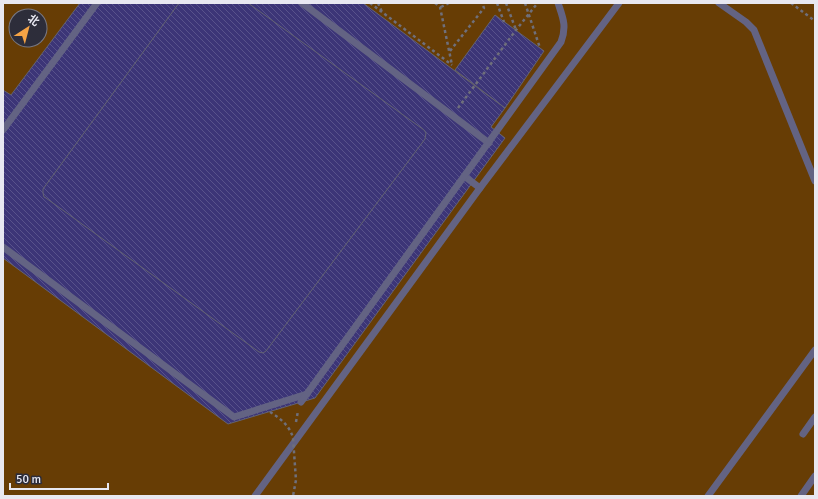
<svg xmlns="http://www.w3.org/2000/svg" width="818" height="499" viewBox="0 0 818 499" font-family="Signika,'Noto Sans SC',sans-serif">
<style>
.green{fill:#673d05;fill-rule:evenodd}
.building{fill:url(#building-back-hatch);stroke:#636372}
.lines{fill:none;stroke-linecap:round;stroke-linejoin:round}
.path{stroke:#6f6f7b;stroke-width:2.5;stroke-dasharray:3 3;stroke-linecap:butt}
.service{stroke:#636383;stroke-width:7}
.path-bridge{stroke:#6f6f7b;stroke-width:2.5;stroke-dasharray:3 3;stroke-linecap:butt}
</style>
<defs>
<pattern id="building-back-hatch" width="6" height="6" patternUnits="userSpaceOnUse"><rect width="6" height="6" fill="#3c3577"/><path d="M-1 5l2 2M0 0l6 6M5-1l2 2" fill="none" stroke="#58528b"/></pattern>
</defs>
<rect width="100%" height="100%" fill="#2d2d3a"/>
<path class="green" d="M3,3H815V496H3ZM16,16H40V40H16Z"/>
<g class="building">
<polygon points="80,3 363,3 505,108 491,127 505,138 315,398 228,424 3,258 3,90 11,95"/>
<polygon points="179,3 248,3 424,130 426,133 425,139 266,351 263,353 259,352 46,198 44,197 43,193 43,189"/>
<polygon points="495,15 544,51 505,108 455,70"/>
</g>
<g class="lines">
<g class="path">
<polyline points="370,3 452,65"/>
<polyline points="378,3 382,12"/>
<polyline points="435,3 440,7 452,65"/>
<polyline points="497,3 504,22"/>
<polyline points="506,3 516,30"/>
<polyline points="525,3 540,48"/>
<polyline points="791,3 815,21"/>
<polyline points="441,7 449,3"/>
<polyline points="450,51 484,8 482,3"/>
<polyline points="458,108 516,30 536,5 535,3"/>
<polyline points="296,422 298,411"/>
</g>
<g class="service">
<polyline points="302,3 489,143"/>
<polyline points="719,3 746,22 754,30 815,181"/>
<polyline points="3,130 97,3"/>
<polyline points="468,179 480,188"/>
<polyline points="3,247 234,417 307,394"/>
<path d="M301,402L561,42C567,26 563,18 558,3"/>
<polyline points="803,434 815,417"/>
<polyline points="255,496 480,188 619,3"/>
<polyline points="708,496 815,350"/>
<polyline points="801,496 815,476"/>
</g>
<path class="path-bridge" d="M270,412C280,418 290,426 293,438L296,480L293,496"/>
</g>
<rect width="818" height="499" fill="none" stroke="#e8e8f1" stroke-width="8"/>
<g transform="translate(28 28) rotate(36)"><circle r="19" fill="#2d2d3a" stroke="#787883"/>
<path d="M0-3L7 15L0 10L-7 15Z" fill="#f5a345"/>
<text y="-6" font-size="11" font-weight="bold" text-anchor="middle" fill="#e8e8f1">北</text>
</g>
<path d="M10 483v6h98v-6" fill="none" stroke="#e8e8f1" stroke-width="2"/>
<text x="16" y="483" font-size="12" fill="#e8e8f1" stroke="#2d2d3a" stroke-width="3" paint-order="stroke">50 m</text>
</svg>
